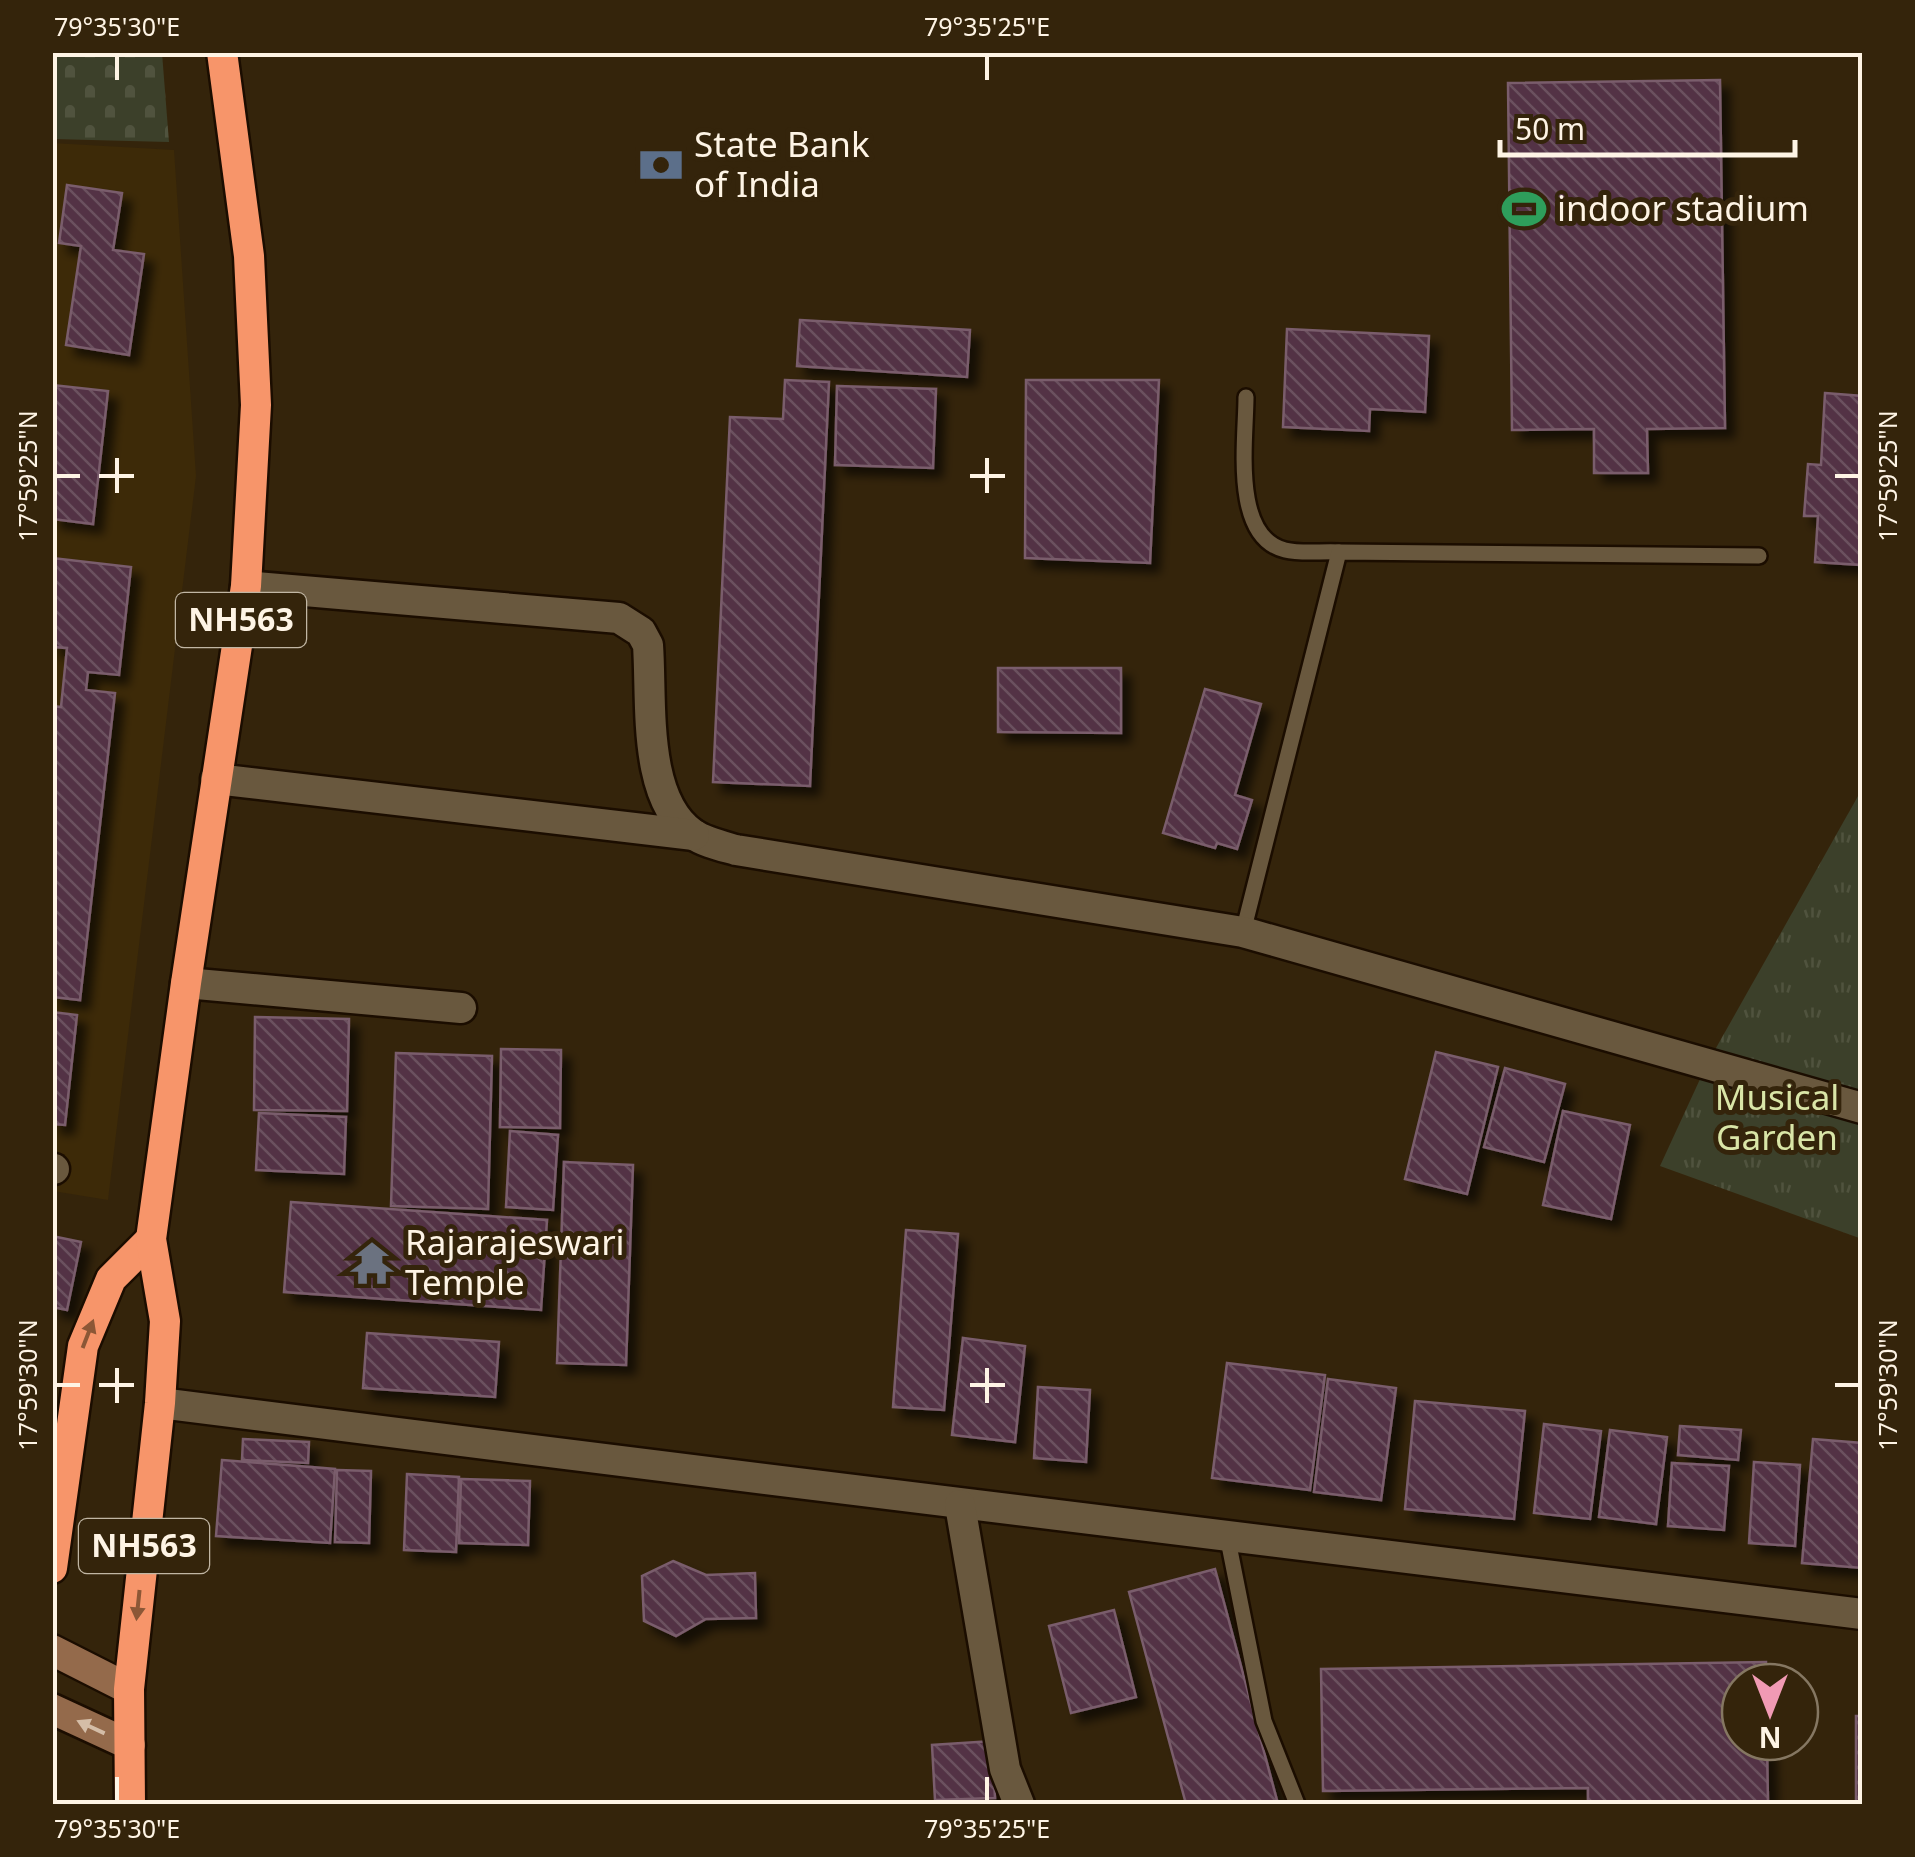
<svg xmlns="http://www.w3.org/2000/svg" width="1915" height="1857" viewBox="0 0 1915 1857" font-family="'Noto Sans',sans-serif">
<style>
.built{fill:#3d2a08}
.grass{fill:url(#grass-tufts)}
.cemetery{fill:url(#cemetery-stones)}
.building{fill:url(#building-back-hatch);stroke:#7a5d6c;stroke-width:2.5;filter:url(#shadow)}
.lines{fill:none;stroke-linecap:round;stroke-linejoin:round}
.lane-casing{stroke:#1b0d00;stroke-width:20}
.street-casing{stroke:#1b0d00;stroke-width:35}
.secondary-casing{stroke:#1b0d00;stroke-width:35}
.highway-casing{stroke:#1b0d00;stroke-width:35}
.lane{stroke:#69583e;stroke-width:15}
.street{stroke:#69583e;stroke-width:30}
.secondary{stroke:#946a4b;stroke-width:30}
.highway{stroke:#f7956a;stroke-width:30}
.oneway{fill:#8c5736}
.oneway2{fill:#d4bda7}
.ticks{fill:none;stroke:#fef4e5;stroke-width:4}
.labels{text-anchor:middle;stroke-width:10;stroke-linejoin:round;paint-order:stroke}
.shield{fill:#34240b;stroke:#c1b6a4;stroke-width:2.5}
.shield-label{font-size:32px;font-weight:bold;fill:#fef4e5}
.poi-label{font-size:35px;fill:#fef4e5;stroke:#34240b;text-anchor:start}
.park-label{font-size:35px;fill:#d9e5a7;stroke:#34240b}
.neatline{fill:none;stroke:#fef4e5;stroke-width:4}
.ticks-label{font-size:25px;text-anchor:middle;fill:#fef4e5}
</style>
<defs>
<pattern id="grass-tufts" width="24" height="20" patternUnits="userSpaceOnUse" patternTransform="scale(2.5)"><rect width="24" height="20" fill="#3c402a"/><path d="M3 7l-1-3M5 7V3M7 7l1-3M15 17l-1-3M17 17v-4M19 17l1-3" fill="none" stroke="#50533e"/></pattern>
<pattern id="cemetery-stones" width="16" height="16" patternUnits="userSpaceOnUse" patternTransform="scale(2.5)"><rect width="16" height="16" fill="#3c402a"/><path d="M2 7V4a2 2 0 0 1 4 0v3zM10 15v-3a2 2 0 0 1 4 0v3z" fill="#50533e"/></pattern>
<pattern id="building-back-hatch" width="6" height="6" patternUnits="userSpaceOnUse" patternTransform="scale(2.5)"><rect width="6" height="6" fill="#523344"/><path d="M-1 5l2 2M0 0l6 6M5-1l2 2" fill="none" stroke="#6c515f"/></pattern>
<filter id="shadow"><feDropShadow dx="9" dy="9" stdDeviation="5" flood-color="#0009"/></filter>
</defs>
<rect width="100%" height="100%" fill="#34240b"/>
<polygon class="built" points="52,143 174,150 196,476 108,1200 53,1191"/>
<polygon class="grass" points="1862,789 1862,1239 1660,1166 1707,1064"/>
<polygon class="cemetery" points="53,52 162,53 169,142 53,139"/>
<g class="building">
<polygon points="1720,80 1725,428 1647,429 1648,473 1594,473 1594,429 1512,430 1508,83"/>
<polygon points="67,185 122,193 113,250 144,254 129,355 66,345 81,246 59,243"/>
<polygon points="800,320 970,330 967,377 797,366"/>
<polygon points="1287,329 1429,336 1425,412 1370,409 1369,431 1283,427"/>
<polygon points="785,380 829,382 810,786 713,782 730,417 783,419"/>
<polygon points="1026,380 1159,380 1150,563 1025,558"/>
<polygon points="52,385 108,391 93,524 52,519"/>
<polygon points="837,386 936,389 933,468 835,465"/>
<polygon points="1825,393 1862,396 1862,586 1860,586 1861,565 1815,562 1818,516 1804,516 1808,464 1821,465"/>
<polygon points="52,558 131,567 119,675 88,672 86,690 115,693 80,1000 52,997 52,706 61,707 67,648 52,647"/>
<polygon points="998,668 1121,668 1121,733 998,732"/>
<polygon points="1205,689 1261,704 1235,795 1252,800 1237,849 1217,843 1215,848 1163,833"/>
<polygon points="52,1012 77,1015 65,1125 52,1124"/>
<polygon points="255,1017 349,1019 347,1111 254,1110"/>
<polygon points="501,1049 561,1050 560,1128 500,1127"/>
<polygon points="1436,1052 1498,1067 1467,1194 1405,1179"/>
<polygon points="396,1053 492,1056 488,1209 391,1206"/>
<polygon points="1505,1068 1565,1084 1544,1162 1484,1147"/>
<polygon points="1563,1111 1630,1125 1611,1219 1543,1205"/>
<polygon points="259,1113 346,1117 344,1174 256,1170"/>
<polygon points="510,1131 558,1135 553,1210 506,1207"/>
<polygon points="564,1162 633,1165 626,1365 557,1363"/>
<polygon points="291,1202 547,1220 541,1310 284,1292"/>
<polygon points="906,1230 958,1234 944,1410 893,1407"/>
<polygon points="52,1236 81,1242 67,1310 52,1307"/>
<polygon points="367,1333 499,1342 495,1397 363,1388"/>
<polygon points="963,1338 1025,1346 1015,1442 952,1435"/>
<polygon points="1227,1363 1325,1375 1310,1490 1212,1478"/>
<polygon points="1328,1379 1396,1388 1381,1500 1314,1492"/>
<polygon points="1038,1387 1090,1390 1086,1462 1034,1458"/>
<polygon points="1415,1401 1525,1411 1514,1519 1405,1509"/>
<polygon points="1544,1424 1601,1431 1590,1519 1534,1513"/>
<polygon points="1680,1426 1741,1430 1738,1460 1678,1455"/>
<polygon points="1610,1430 1667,1437 1656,1524 1599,1517"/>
<polygon points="243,1439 309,1442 308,1463 242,1460"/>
<polygon points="1813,1439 1862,1443 1862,1568 1802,1563"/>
<polygon points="222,1460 335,1469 330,1543 216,1536"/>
<polygon points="1754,1462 1800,1465 1795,1546 1749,1543"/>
<polygon points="1672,1463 1729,1466 1724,1530 1668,1526"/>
<polygon points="337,1470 371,1471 369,1543 335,1542"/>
<polygon points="407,1474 459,1477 456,1552 404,1550"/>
<polygon points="461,1479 530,1481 528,1545 459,1543"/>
<polygon points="673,1561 706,1575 755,1573 756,1618 706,1619 676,1636 644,1621 642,1576"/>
<polygon points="1215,1569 1278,1804 1186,1804 1129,1592"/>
<polygon points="1114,1610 1136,1697 1071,1713 1049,1626"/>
<polygon points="1766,1662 1766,1682 1740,1682 1740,1742 1767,1742 1768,1804 1588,1804 1588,1788 1323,1791 1321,1669"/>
<rect x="1856" y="1716" width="6" height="88"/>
<polygon points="992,1741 995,1798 935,1800 932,1745"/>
</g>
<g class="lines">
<g class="lane-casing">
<g id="lane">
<path d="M1246,397C1246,439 1231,537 1285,550C1301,554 1322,551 1339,552"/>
<polyline points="1243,932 1339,552 1759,556"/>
<polyline points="1227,1535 1264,1721 1297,1804"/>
</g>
</g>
<g class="street-casing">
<g id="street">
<path d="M246,586L619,618L641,632L648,645C652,702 642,799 693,834C704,842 722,846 736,850L1243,932L1862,1108"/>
<polyline points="216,779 694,835"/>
<polyline points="186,983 461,1008"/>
<polyline points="52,1169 54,1169"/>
<path d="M160,1403C727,1476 1295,1543 1862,1614"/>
<polyline points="960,1505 1005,1769 1019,1804"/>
</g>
</g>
<g class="secondary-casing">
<g id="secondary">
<polyline points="52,1650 129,1689"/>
<polyline points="52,1709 130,1745"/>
</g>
</g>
<g class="highway-casing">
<g id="highway">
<polyline points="52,1568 83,1346 111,1279 151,1239"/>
<polyline points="130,1804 129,1689 160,1403 165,1321 151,1239 186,983 246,586 256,405 249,256 222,52"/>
</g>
</g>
<use href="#lane" class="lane"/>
<use href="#street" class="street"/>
<use href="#secondary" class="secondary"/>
<use href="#highway" class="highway"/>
</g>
<defs><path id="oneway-solid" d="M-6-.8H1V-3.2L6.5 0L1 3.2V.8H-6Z" transform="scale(2.5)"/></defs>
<g class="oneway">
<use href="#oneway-solid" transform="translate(88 1334) rotate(-69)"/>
<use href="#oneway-solid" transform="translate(138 1605) rotate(96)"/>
</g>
<use class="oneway2" href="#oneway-solid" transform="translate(91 1727) rotate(-155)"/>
<path class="ticks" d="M117,55V80M987,55V80M117,458V493M987,458V493M55,476H80M99,476H134M970,476H1005M1835,476H1860M117,1368V1403M987,1368V1403M55,1385H80M99,1385H134M970,1385H1005M1835,1385H1860M117,1777V1802M987,1777V1802"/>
<defs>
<g id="bank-bare" transform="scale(3.45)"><path d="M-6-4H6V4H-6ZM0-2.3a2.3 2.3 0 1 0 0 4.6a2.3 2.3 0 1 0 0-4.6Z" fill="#5c6f8a" stroke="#34240b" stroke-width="2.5" paint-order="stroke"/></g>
<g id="stadium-bare" transform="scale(3.45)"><path d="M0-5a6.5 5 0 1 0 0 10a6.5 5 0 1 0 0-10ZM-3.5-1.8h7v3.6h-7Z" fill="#2e9e5b" stroke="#34240b" stroke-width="2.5" paint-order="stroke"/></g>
<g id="temple-bare" transform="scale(3.45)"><path d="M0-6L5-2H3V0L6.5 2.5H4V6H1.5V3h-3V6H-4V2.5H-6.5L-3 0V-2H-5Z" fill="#6b7280" stroke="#34240b" stroke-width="2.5" paint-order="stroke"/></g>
</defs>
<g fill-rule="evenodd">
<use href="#bank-bare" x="661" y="165"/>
<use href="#stadium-bare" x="1524" y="209"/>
<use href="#temple-bare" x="372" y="1263"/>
</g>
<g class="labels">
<g class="shield">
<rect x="176" y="593" width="130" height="54" rx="8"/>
<rect x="79" y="1519" width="130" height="54" rx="8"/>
</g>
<g class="shield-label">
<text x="241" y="631">NH563</text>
<text x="144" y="1557">NH563</text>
</g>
<g class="poi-label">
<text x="694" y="157">State Bank<tspan x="694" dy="40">of India</tspan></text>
<text x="1557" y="221">indoor stadium</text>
<text x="405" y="1255">Rajarajeswari<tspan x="405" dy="40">Temple</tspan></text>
</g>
<g class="park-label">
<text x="1777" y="1110">Musical<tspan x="1777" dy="40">Garden</tspan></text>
</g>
</g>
<rect width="1915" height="1857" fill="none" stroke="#34240b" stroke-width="110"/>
<g transform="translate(1770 1712) rotate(180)"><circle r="48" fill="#34240b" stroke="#857762" stroke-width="2.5"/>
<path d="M0-8L18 38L0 25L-18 38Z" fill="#f19ab4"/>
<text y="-15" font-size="28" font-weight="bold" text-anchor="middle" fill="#fef4e5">N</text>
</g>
<path d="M1500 140v15h295v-15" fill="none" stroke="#fef4e5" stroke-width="5"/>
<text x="1515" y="140" font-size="30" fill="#fef4e5" stroke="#34240b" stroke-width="8" paint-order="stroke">50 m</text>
<rect x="55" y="55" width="1805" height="1747" class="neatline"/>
<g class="ticks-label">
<text x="117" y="36">79°35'30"E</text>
<text x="987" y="36">79°35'25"E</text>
<text transform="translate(1888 476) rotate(-90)" y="9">17°59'25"N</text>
<text transform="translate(28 476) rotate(-90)" y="9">17°59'25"N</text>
<text transform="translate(1888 1385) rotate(-90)" y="9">17°59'30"N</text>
<text transform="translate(28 1385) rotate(-90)" y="9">17°59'30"N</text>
<text x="117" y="1838">79°35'30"E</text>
<text x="987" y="1838">79°35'25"E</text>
</g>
</svg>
